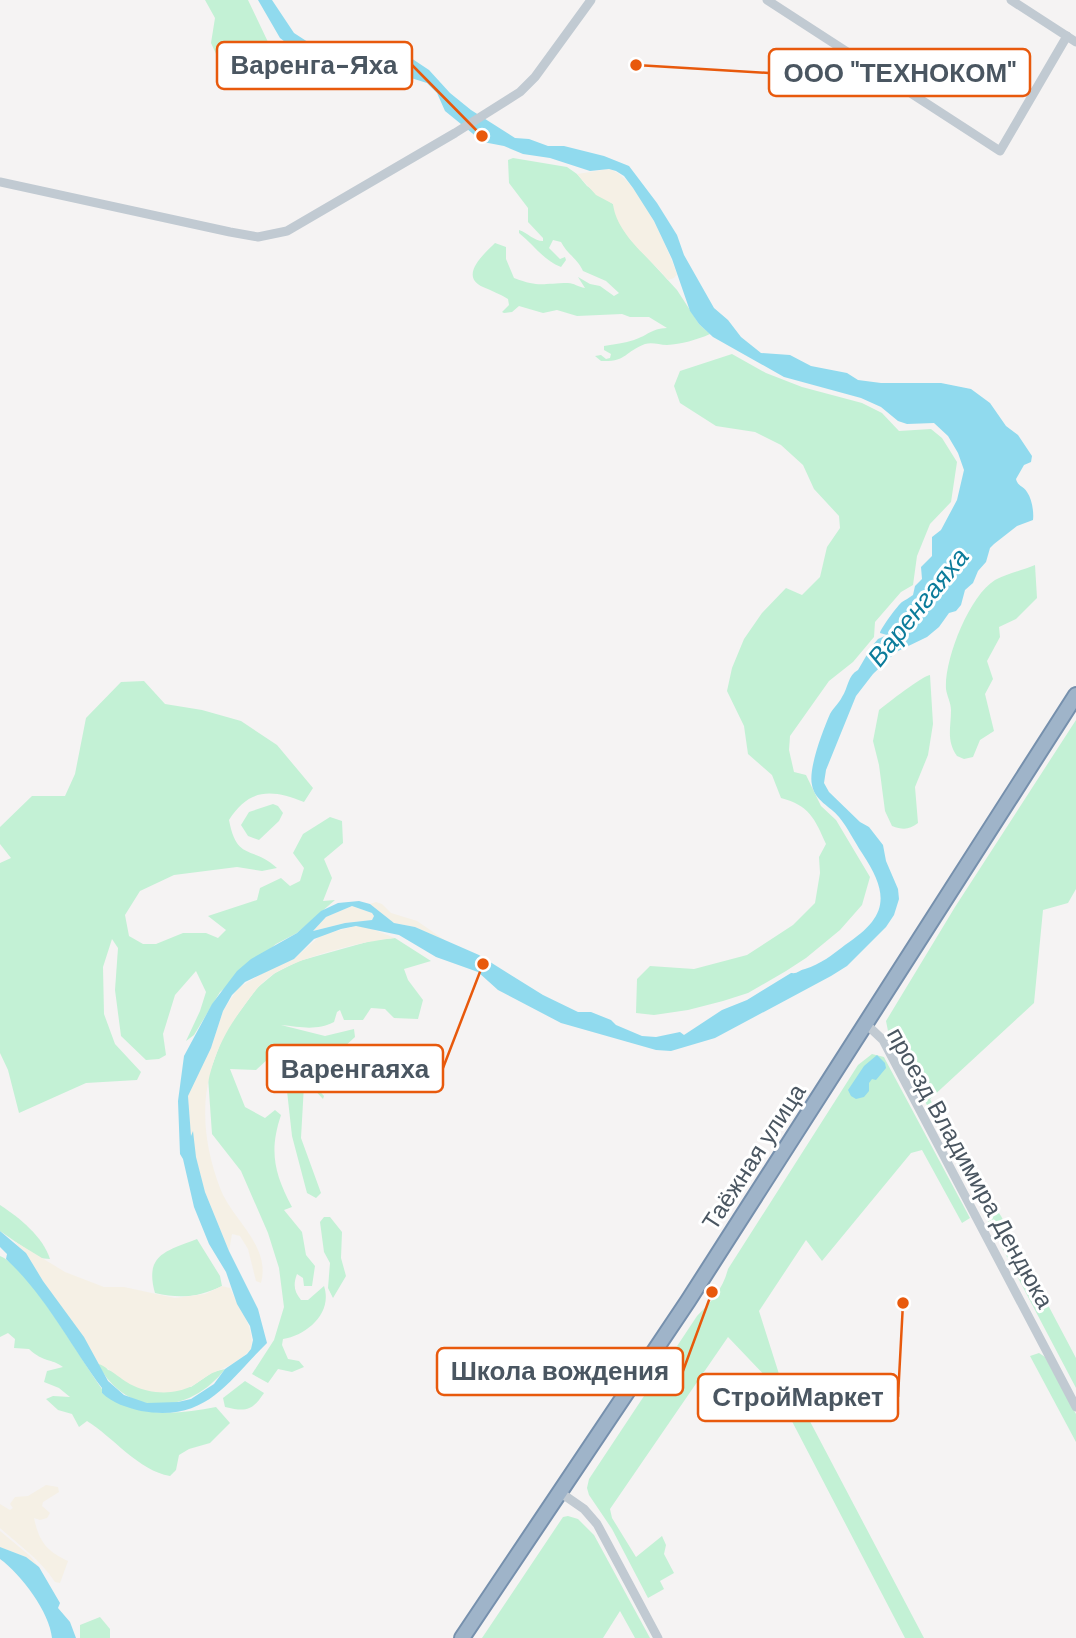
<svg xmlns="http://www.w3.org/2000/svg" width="1076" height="1638" viewBox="0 0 1076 1638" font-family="'DM Sans',sans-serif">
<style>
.green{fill:#c3f1d5}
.sand{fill:#f5f0e5}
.water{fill:#90daee;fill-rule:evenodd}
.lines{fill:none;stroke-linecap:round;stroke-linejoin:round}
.trunk-casing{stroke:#7690ad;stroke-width:18}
.minor{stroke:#c1cad2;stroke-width:9}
.trunk{stroke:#9fb4c9;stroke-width:14}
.labels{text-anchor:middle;stroke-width:6;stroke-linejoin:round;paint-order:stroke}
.street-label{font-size:24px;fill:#4a5661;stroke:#fff}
.water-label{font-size:26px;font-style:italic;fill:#0c7c9b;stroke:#fff}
.leader{fill:none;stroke:#e8590c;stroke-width:2.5}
.callout-dot{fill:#e8590c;stroke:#fff;stroke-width:2.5}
.callout{fill:#fff;stroke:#e8590c;stroke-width:2.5}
.callout-label{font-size:26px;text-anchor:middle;font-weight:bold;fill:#4a5661}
</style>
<rect width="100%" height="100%" fill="#f5f3f3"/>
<g class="green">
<polygon points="205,0 248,0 268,42 275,51 277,60 254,75 234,75 222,67 211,43 215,18"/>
<path d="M513,158L567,167L577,174L587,186L613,204L621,224L631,240L677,290L699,324L710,334C697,340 681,344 667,345C659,345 653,342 645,344C624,352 627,362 601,361L595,356L601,355L606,359L610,358L611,354L604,350V346C614,344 625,343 634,340C649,335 650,329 667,328L649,317H630L622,314L577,316L557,310L543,313L519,306L512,312L504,313L502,312L509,305L508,299C500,294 492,291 483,287C458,276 485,253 495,243L506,247V259L514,278C540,288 543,283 568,283C574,283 578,287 585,288L578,277L590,284L600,286L614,296L619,293L606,281L583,271C577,258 567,254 561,242L553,240L549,248L560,259L565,257L566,260L561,267C543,260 534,245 519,233V230C528,233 534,241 543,241V238L528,222V208L509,183L508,160Z"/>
<path d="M732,354L766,373L802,387L862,403L882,413L899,431L931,429L942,438L957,462L951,502L930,524L917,556L913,585L901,592L875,622L874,637L853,662L829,681L790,736L789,750L794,772L806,775L821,806L836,820L870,877L862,905L840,930L806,958L786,971L748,993L723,1001L688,1010L654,1015L636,1013L637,979L650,966L694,969L747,955L793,925L815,903L820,873L819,857L826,844C815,819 809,805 781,798L772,775L748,754L744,726L727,691L732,668L744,639L762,613L786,588L802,595L820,577L827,547L840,528L839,516L814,489L803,465L781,445L755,432L716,426L680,403L674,386L680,371Z"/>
<path d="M1035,565L1037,598L1016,619L999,627L1000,637L987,661L993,679L985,694L994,731L980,740L973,757L964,759L957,756C946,740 951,728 951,710C951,703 947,696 946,689C944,660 969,596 995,580C1006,574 1023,570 1035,565Z"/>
<path d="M930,675L933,724L928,755L915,787L918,823C909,830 903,830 892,826L885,811L879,765L873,741L879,710C888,703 922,676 930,675Z"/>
<path d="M144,681L165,704L202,710L241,721L277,745L313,788L304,802C272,789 249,788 229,820C237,862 252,845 277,868L262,871L237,867L174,875L140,891L125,915L129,936L143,944H156L183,933H206L218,938L226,930L208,916L257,900L260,888L281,878L290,886L300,881L304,868L293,853L303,834L330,817L342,821L343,843L324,859L332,878L323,901L335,900L297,933L276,944L220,992L194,1035L186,1041L200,1011L206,992L196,971L175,995L163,1034L166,1055L159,1059L146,1060L121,1036L115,990L118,948L112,939L103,967L104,1014L115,1044L141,1072L137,1080L86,1083L19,1113L8,1070L0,1053V863L11,858L0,844V827L32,796H65L75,774L86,718L121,682Z"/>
<polygon points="1076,720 1076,889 1068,903 1043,910 1034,1003 930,1099 960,1157 1001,1216 1076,1358 1076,1388 888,1031 886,1021 955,907"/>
<polygon points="273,804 278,806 283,813 279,821 259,840 248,836 241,825 249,812"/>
<path d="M395,938L431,961L404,969L408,980L423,1000L418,1019L394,1018L385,1009L371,1008L363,1020H344L340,1010L337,1012L334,1022C316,1031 301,1027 281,1025L325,1036L354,1029L355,1037L343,1048L321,1049L320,1060L307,1048L292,1045V1049L306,1061L312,1073L313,1084L324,1096L323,1099L310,1085L302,1069L304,1085L301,1138L321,1193L316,1198L307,1193L292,1136L282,1046L256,1070L230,1069L245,1107L265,1118L275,1110L281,1115C269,1151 274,1173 292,1207L284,1210L302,1232L306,1255L315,1266L312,1286H304L303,1278L297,1274C293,1285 294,1291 301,1300H308L324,1286C333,1313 307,1335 283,1339L282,1345L288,1359L299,1361L304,1367L292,1372L278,1369L268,1383L252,1374L274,1340L284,1307L279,1268L268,1233L241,1171L212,1134L208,1077L224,1033L257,988L275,973L299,961L374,940Z"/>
<path d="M872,1054L884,1057L886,1061L970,1218L962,1223L922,1150L911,1153L822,1261L806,1240L759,1311L779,1374L804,1410L924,1638H905L772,1383L728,1337L610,1509L612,1518L636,1557L662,1536L666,1545L664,1554L674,1573L660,1581L664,1589L648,1598L612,1529L589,1495L587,1488L589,1479L697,1316C711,1302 723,1289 728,1269L858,1065Z"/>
<path d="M0,1205C20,1218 43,1237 50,1259L39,1258L0,1231Z"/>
<polygon points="324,1217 330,1217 342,1232 341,1258 346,1276 333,1298 328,1288 330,1263 324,1252 320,1222"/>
<path d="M197,1239L220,1276L222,1286C199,1297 181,1299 155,1293C144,1254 167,1251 197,1239Z"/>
<path d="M0,1256C28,1267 81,1360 102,1389V1393C137,1418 176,1415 216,1407L230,1423L210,1443L189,1449L179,1455L176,1470L170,1476C139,1471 113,1437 87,1421L79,1427L72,1414L58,1410L46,1399L53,1396L70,1397L59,1388L44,1382L47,1371L63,1367C51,1358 44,1363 29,1349L14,1348L15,1339L8,1333L0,1337Z"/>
<polygon points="1039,1353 1045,1357 1076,1414 1076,1442 1030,1356"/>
<path d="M98,1364H103L108,1370L191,1387L213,1372L225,1369C189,1416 126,1418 98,1364Z"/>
<path d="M245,1381L264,1393C252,1411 246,1412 225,1407L223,1398Z"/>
<polygon points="568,1516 578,1519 594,1535 650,1638 635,1638 620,1611 603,1638 482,1638 563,1517"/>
<polygon points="100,1617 110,1629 110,1638 80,1638 80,1625"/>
</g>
<g class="sand">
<path d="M609,169C638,177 667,247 677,274L674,278L668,280C649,257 617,235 613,204L596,195L577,174Z"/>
<polygon points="376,902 382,904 391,913 417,921 446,941 415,927 394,923 370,904"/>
<polygon points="352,906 372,913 374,916 372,920 345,923 313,931 326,917"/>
<path d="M356,926L370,928L395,938C363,941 304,956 277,972C261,981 251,996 241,1010C200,1066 196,1124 220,1188C232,1220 271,1245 261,1283L256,1281L248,1249L240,1236L232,1234L229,1251L205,1192L191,1140L188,1096L193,1081L211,1048L223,1011L238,988L270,969L294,959L321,935Z"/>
<path d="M14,1241L65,1272L104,1287H124L175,1298L205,1294L222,1286L230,1288C239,1309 255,1326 251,1349C241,1360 229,1366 215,1372C206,1375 200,1382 192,1386C174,1395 151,1394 134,1386C124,1382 104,1364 98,1364C82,1332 62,1309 43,1281C34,1266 26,1254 14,1241Z"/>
<path d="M46,1485L58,1487L59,1492L43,1502L42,1506L50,1513L47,1518L40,1520L34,1518C39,1541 46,1551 68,1561L60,1583L55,1582C40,1559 20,1546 0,1528V1504L10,1510L13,1508L10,1504L15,1497L28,1496Z"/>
<polygon points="0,1531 30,1556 39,1567 26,1557 0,1547"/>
</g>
<g class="water">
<path d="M258,0H272L294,33L311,44L321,49L384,48L402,52L429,70L450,93L471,110L515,138L529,139L548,146H564L604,156L629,166L657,203L677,235L684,255L714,308L728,320L741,337L761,353L790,355L811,366L847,373L858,380L881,383H941L971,389L990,403L1006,426L1018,435L1032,456L1031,462L1024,465L1016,479C1018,487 1023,485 1027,492C1032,499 1034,512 1033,520L1017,526L994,544L990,548L986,562L978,571L973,583L965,590L961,605L956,611L949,613L939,627L927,637L896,652L873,674L856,696L826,770L824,783L829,792L860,822L869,827L883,845L886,861L898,889L899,899L894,915L886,927L847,966L831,976L715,1038L671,1051L656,1050L561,1023L498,990L478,972L436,957L399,935L356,926L341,929L314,939L294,959L245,982L232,995L223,1011L211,1048L188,1096L191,1136L193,1131L196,1157L205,1192L229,1251L258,1309L267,1343C226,1383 207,1422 141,1411C128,1408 112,1403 102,1393V1388C70,1345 46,1296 6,1259L7,1254L0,1247V1231L26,1253L43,1281L84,1337L108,1381L124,1395L147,1403L178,1402L191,1399L214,1384L225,1369L247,1354L251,1349L253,1340L250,1326L237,1304L226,1272L209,1244L194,1207L183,1159L180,1154L178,1101L184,1056L212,1004L237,971L251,959L297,933L321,911L338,903L359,901L370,904L394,923L415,927L479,955L543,995L578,1012H591L611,1020L616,1025L642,1036L656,1037L680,1032L684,1035L722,1010L747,1000L791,973C798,974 799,970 805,969C821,964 832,955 845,945C888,917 890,895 862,853C854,841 848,828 839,817C830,806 815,801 812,785C808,769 823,730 830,714C834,707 839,703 842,697C848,688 848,675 858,670L872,646L878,639L887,635L880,633C881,628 898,605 902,602C905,600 909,598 913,595L915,586L922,579L921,567L932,556V537L941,530L957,500L964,470L958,453L948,436L934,423L907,424L898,421L881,407L861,398L784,377L713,337L699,324L690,311L672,259L654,221L633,188L624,176L616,171L609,169L590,171L550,158L523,154L504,146L483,142L445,111L437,93L427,83L379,68L367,66L354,68L340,62L298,52L280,38ZM352,906L372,913L374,916L372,920L345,923L313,931L326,917Z"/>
<polygon points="877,1055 885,1063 886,1068 876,1080 872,1079 869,1083 869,1091 864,1097 856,1099 851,1096 848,1090 864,1066"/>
<path d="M0,1547L26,1557L39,1567L60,1603L58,1608L70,1622L76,1638H52C50,1613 21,1574 0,1559Z"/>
</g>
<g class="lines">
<g class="trunk-casing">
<polyline id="trunk" points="462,1638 688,1301 1076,695"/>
</g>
<g class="minor">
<polyline points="767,0 1000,151 1067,36"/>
<polyline points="1011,0 1076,42"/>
<polyline points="0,182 230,232 258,237 287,231 455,133 520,92 535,77 591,0"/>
<polyline points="866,1024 883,1040 1076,1407"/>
<polyline points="561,1493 584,1509 597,1524 658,1638"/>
</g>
<use href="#trunk" class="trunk"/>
</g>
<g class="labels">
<g class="street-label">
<text transform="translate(754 1157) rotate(-57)" y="8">Таёжная улица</text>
<text transform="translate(970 1168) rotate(61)" y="8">проезд Владимира Дендюка</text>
</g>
<g class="water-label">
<text transform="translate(918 607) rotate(-51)" y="9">Варенгаяха</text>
</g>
</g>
<path class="leader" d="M482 136L412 65M636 65L769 73M483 964L443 1068M712 1292L683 1371M903 1303L898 1397"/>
<g class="callout-dot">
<circle cx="482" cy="136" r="7"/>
<circle cx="636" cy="65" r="7"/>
<circle cx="483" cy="964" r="7"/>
<circle cx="712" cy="1292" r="7"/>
<circle cx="903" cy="1303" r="7"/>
</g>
<g class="callout">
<rect x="217" y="42" width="195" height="47" rx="7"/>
<rect x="769" y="49" width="261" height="47" rx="7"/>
<rect x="267" y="1045" width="176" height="47" rx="7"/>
<rect x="437" y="1348" width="246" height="47" rx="7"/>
<rect x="698" y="1374" width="200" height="47" rx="7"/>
</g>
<g class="callout-label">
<text x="314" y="74">Варенга-Яха</text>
<text x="900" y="82">ООО "ТЕХНОКОМ"</text>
<text x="355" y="1078">Варенгаяха</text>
<text x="560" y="1380">Школа вождения</text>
<text x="798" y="1406">СтройМаркет</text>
</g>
</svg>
